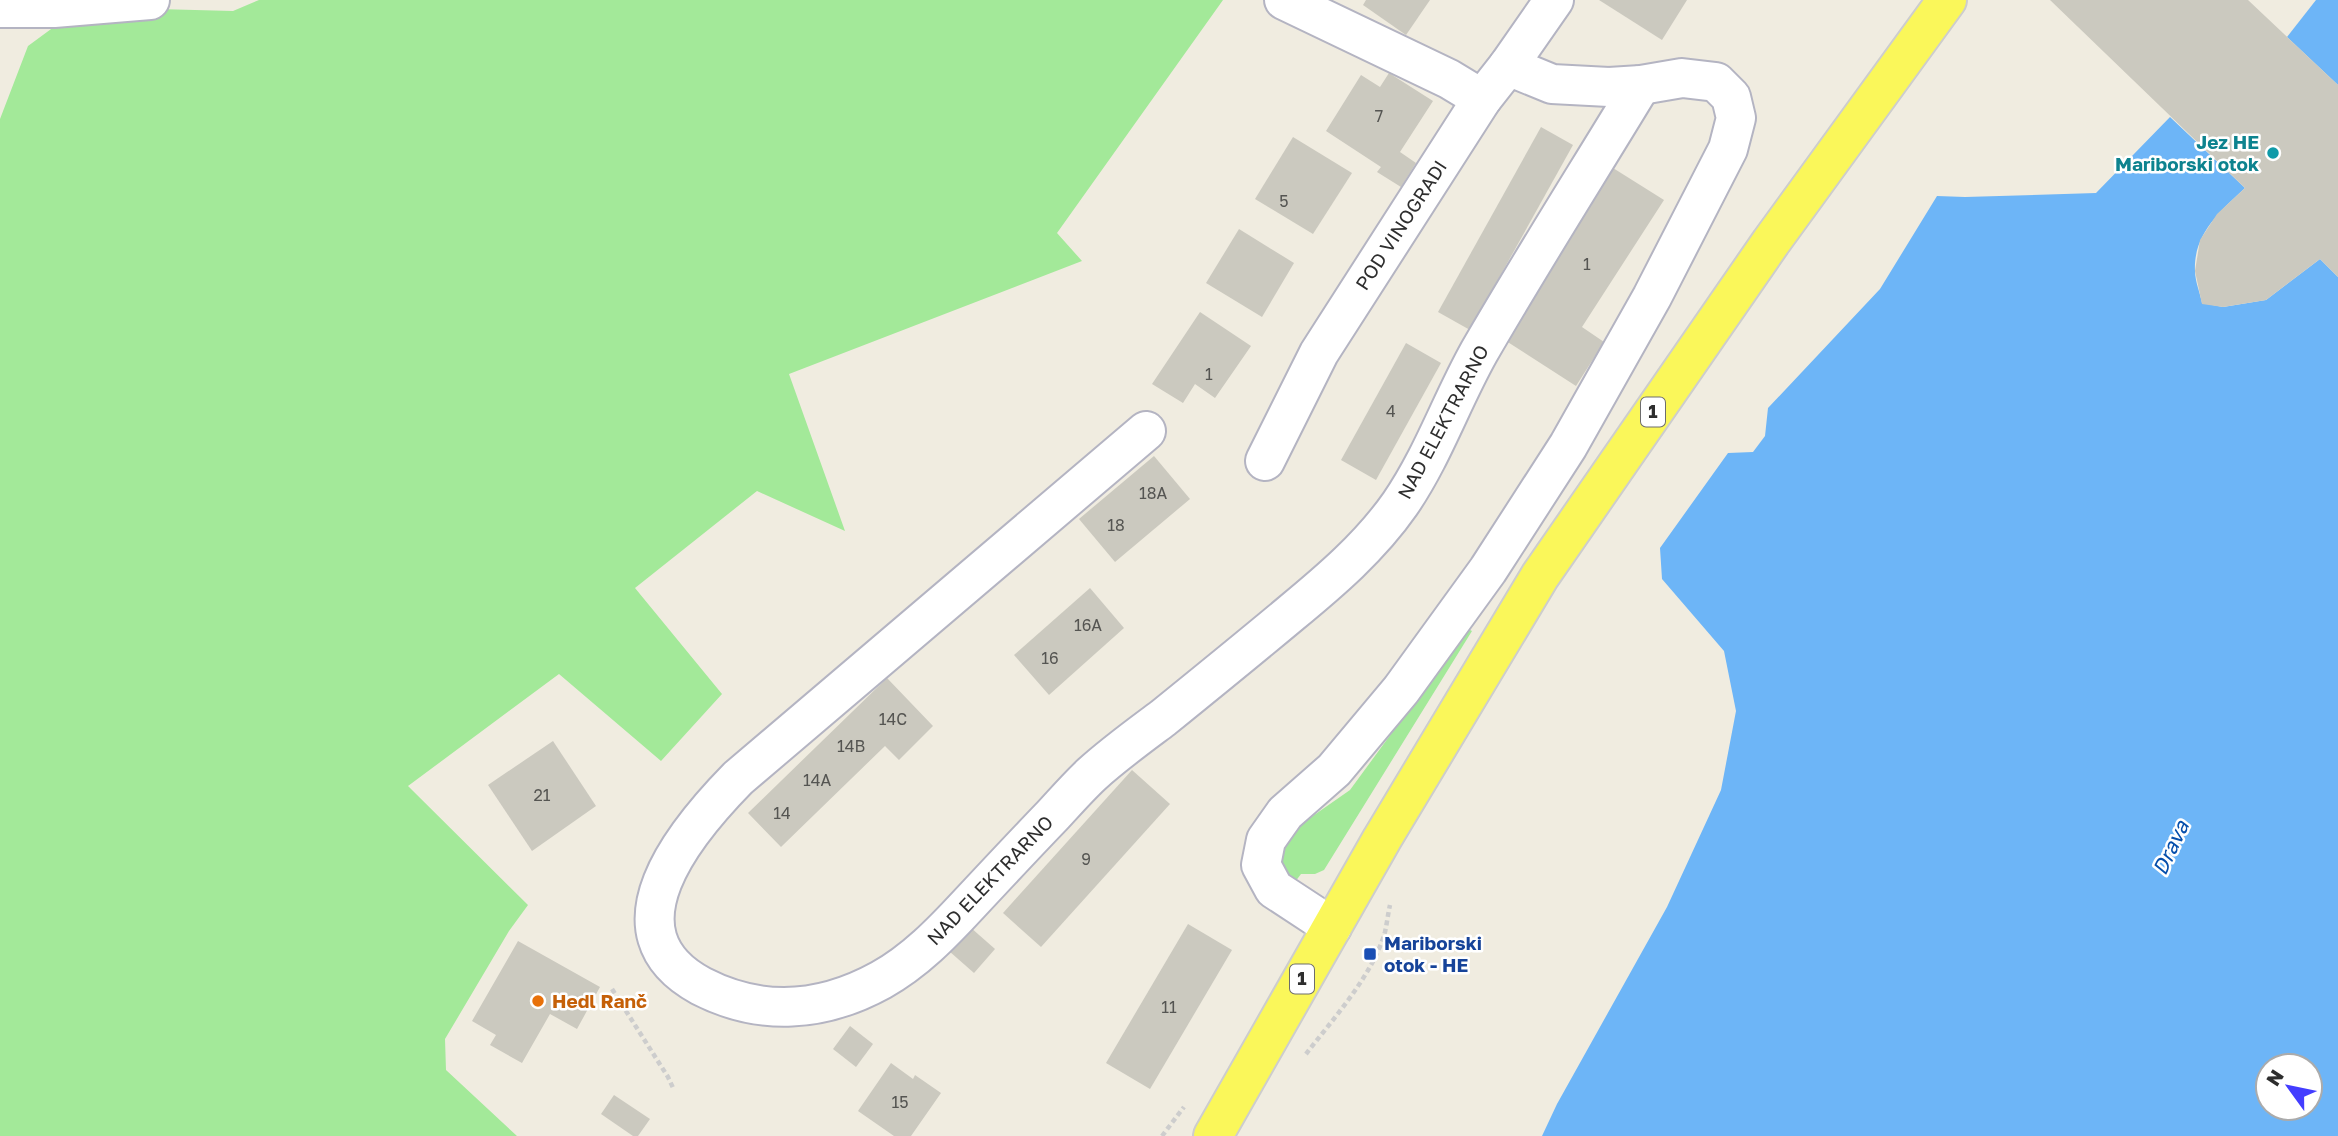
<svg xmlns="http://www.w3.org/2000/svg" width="2338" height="1136" viewBox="0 0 2338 1136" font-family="'Golos Text',sans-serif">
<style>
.green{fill:#a3e999}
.water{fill:#6db5f7;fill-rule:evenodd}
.building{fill:#cbc9bf}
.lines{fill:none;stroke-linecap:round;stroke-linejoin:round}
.minor-casing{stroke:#b4b4c2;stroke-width:42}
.major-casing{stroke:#cdcdcd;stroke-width:42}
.path{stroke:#cdcdcd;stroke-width:4.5;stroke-dasharray:5 3.5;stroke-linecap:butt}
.minor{stroke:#fff;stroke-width:38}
.major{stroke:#faf75a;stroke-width:38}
.culture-dot{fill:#0f9aa8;stroke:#fff;stroke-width:2.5}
.transit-dot{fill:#1a4fb4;stroke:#fff;stroke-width:2.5}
.food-dot{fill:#e8710a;stroke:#fff;stroke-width:2.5}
.labels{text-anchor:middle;stroke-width:5;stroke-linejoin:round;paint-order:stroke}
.number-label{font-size:16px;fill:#555552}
.shield{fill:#fff;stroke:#6d6d6d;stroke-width:2}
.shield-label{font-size:18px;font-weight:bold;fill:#2e2e2e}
.culture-label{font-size:19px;font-weight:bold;fill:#0d838f;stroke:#fff;text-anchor:end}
.street-label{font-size:19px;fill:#2e2e2e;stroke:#fff}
.transit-label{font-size:19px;font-weight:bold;fill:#164399;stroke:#fff;text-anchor:start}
.food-label{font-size:19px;font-weight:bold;fill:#c56008;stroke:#fff;text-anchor:start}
.water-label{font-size:21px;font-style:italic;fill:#054eab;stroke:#fff}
</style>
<rect width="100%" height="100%" fill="#f0ece0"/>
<g class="green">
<polygon points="259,0 1223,0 1057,233 1082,261 789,374 845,531 757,491 635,588 722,694 661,761 559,674 408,786 528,905 509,931 445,1039 446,1070 517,1136 0,1136 0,119 28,46 81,7 233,11"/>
<polygon points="1468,629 1472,631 1324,870 1315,874 1301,874 1295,882 1285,871 1280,857 1283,843 1297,827 1350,790"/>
</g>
<g class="water">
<polygon points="2316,0 2338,0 2338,85 2287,37"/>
<path d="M2170,117L2245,188C2220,211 2193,235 2195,271C2195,281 2200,293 2202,303L2223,307L2266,300L2320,259L2338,277V1136H1542L1557,1104L1667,907L1721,790L1736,711L1724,651L1662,579L1660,548L1728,453L1753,452L1765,436L1768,408L1880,289L1937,196L1965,197L2096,193ZM2268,1066H2310V1108H2268Z"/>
</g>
<g class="building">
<polygon points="1366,0 1430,0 1406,35 1363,5"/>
<polygon points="1599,0 1687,0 1662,40"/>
<polygon points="2050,0 2248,0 2338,85 2338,277 2320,259 2266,300 2223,307 2202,304 2195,271 2200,240 2217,214 2245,188"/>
<polygon points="1389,73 1433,101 1400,152 1416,163 1401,187 1377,172 1381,167 1326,131 1361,75 1380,87"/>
<polygon points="1541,127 1573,145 1470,330 1438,312"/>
<polygon points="1293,137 1352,173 1313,234 1255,199"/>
<polygon points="1613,168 1664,200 1582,327 1604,342 1576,386 1503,339"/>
<polygon points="1239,229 1294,263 1262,317 1206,283"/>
<polygon points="1200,312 1251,346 1215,398 1195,384 1183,403 1152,384"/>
<polygon points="1406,343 1441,363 1376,480 1341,460"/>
<polygon points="1154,456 1190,499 1115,562 1079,519"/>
<polygon points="1090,588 1124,628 1049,695 1014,655"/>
<polygon points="887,678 933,726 899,760 885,746 781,847 748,813"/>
<polygon points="553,741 596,806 532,851 488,785"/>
<polygon points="1132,770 1170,804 1041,947 1003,913"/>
<polygon points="1188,924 1232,950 1150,1089 1106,1063"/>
<polygon points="970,927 995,949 974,973 949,951"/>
<polygon points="518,941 600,987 577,1029 550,1014 522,1063 490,1045 496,1035 472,1021"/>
<polygon points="850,1026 873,1044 856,1067 833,1049"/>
<polygon points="891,1063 913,1079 915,1075 941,1093 911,1136 894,1136 858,1111"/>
<polygon points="614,1095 650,1119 638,1136 633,1136 601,1114"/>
</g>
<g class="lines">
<g class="minor-casing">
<g id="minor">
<polyline points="1284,0 1449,79 1482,99"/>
<polyline points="0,8 54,8 150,0"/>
<path d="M1146,431L738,778C686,831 601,932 701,986C761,1017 823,1012 881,980C915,961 942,933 968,905C996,875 1024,845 1052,816C1065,802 1078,787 1092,774C1114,754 1139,736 1163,718C1205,684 1248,649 1290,614C1330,581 1370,547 1400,504C1433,456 1451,402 1479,352C1531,262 1587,174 1641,85"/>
<polyline points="1265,461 1319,353 1482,99 1508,66 1554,0"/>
<polyline points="1332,927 1274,889 1261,865 1266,840 1285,813 1334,770 1401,690 1488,570 1568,446 1652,297 1728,149 1736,118 1731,97 1716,82 1682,78 1641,85 1609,87 1552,84 1508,66"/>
</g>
</g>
<g class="major-casing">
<polyline id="major" points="1213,1136 1382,839 1540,576 1771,242 1947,0"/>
</g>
<g class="path">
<polyline points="612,989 668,1077 674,1090"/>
<path d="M1306,1054C1333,1019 1373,975 1385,932C1387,923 1388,914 1390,905"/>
<polyline points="1162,1136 1184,1107"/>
</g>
<use href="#minor" class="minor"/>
<use href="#major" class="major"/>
</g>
<circle class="culture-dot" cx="2273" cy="153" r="7"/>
<rect class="transit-dot" x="1363" y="947" width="14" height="14" rx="3.5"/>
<circle class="food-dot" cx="538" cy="1001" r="7"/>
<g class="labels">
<g class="number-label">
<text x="1379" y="122">7</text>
<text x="1284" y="207">5</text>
<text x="1587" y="270">1</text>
<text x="1209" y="380">1</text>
<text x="1391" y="417">4</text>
<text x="1153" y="499">18A</text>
<text x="1116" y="531">18</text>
<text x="1088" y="631">16A</text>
<text x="1050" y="664">16</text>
<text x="893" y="725">14C</text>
<text x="851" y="752">14B</text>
<text x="817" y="786">14A</text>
<text x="542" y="801">21</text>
<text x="782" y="819">14</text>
<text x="1086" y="865">9</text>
<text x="1169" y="1013">11</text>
<text x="900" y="1108">15</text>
</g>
<g class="shield">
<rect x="1641" y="397.5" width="24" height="29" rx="5"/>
<rect x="1290" y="964.5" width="24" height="29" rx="5"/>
</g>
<g class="shield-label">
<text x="1653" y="418">1</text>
<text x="1302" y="985">1</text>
</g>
<g class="culture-label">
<text x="2259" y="149">Jez HE<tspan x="2259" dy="22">Mariborski otok</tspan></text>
</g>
<g class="street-label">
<text transform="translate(1401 225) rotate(-57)" y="7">POD VINOGRADI</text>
<text transform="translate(1443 422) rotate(-62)" y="7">NAD ELEKTRARNO</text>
<text transform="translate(990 880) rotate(-46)" y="7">NAD ELEKTRARNO</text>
</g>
<g class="transit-label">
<text x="1384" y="950">Mariborski<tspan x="1384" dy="22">otok - HE</tspan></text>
</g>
<g class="food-label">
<text x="552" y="1008">Hedl Ranč</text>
</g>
<g class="water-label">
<text transform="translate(2171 848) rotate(-65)" y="7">Drava</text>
</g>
</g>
<g transform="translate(2289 1087) rotate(303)"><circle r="33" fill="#ffffff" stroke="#ababab" stroke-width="2"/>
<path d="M0-5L12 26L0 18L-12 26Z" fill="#433dff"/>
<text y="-10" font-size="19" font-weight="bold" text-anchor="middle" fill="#2e2e2e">N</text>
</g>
</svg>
